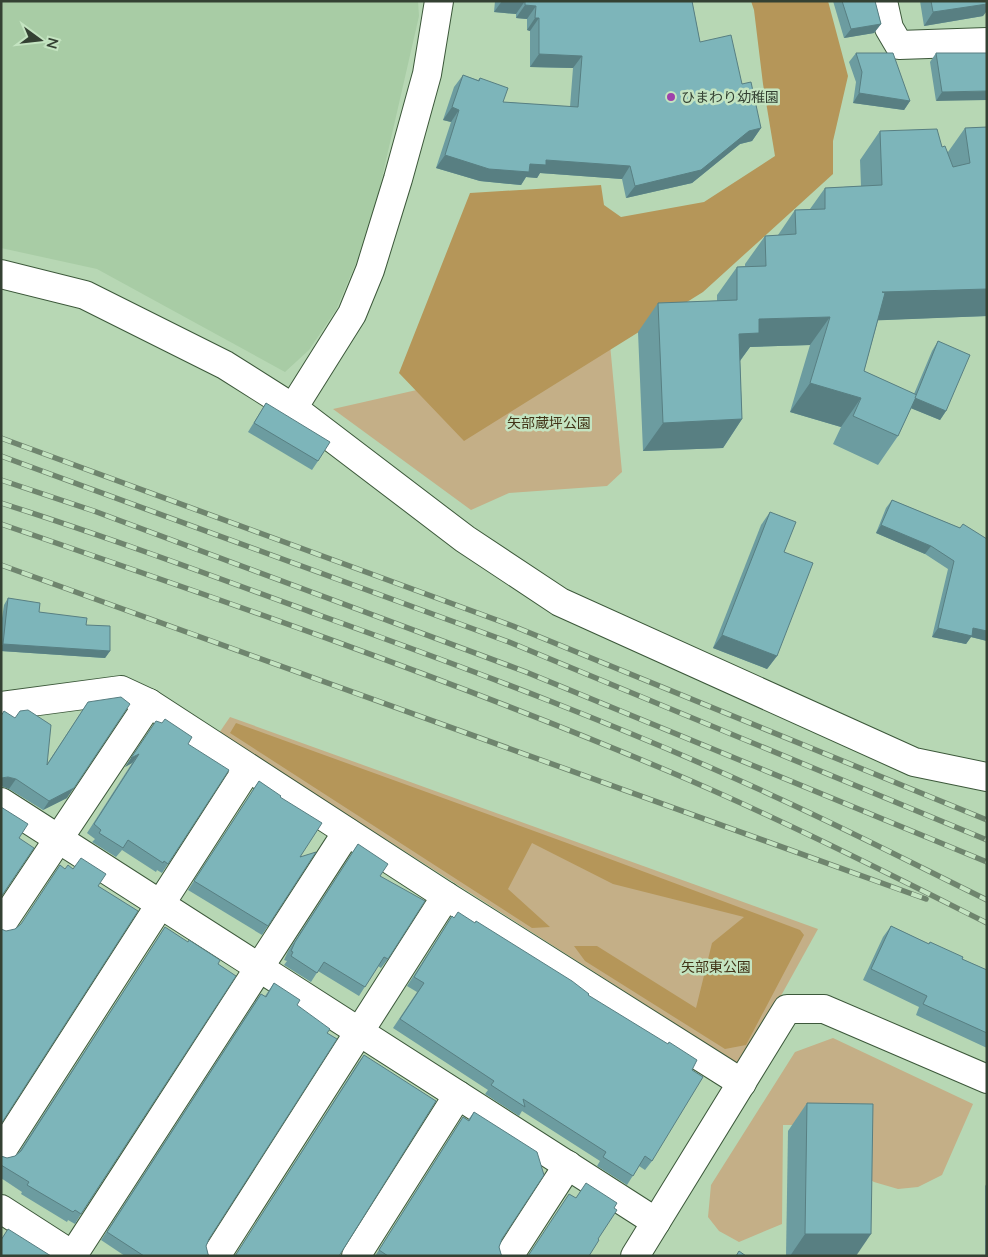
<svg xmlns="http://www.w3.org/2000/svg" width="988" height="1257" viewBox="0 0 988 1257" font-family="Lato,'Noto Sans JP',sans-serif">
<style>
.built{fill:#a8cca5}
.green{fill:#c4af87}
.forest{fill:#b59659}
.lines{fill:none;stroke-linecap:round;stroke-linejoin:round}
.minor-casing{stroke:#3c583a;stroke-width:30}
.minor{stroke:#fff;stroke-width:28}
.rail-casing{stroke:#6f856e;stroke-width:5.5}
.rail{stroke:#c4e4c1;stroke-width:4;stroke-dasharray:11;stroke-linecap:butt}
.wall{fill:#6c9ca0}
.shaded-wall{fill:#587f82}
.building{fill:#7db5ba;stroke:#587f82}
.poi-dot{fill:#9f41ab;stroke:#c4e4c1;stroke-width:2}
.labels{text-anchor:middle;stroke-width:5;stroke-linejoin:round;paint-order:stroke}
.poi-label{font-size:14px;fill:#344133;stroke:#c4e4c1;text-anchor:start}
.park-label{font-size:14px;fill:#413317;stroke:#c4e4c1}
</style>
<rect width="100%" height="100%" fill="#b7d7b4"/>
<polygon class="built" points="1,1 418,1 419,16 370,230 336,310 309,350 285,372 97,269 1,248"/>
<g class="green">
<polygon points="608,323 622,472 607,486 509,493 471,510 333,409 496,372"/>
<polygon points="230,717 818,929 742,1066 219,733"/>
<polygon points="833,1038 973,1104 942,1175 918,1187 898,1189 874,1182 859,1173 859,1125 783,1125 782,1224 739,1242 719,1231 708,1217 711,1185 795,1052"/>
</g>
<g class="forest">
<polygon points="751,1 828,1 848,76 833,141 833,174 703,292 464,441 399,373 470,193 601,185 604,205 621,217 704,202 775,156 763,84 754,10"/>
<polygon points="236,723 567,843 800,930 804,935 746,1045 725,1049 585,961 574,946 597,946 696,1008 712,943 744,917 613,884 532,843 508,889 550,927 532,928 230,733"/>
</g>
<g class="lines">
<g class="minor-casing">
<g id="minor">
<polyline points="883,1 889,28 899,45 987,42"/>
<polyline points="1,274 85,295 225,365 293,408 465,539 560,602 914,762 987,777"/>
<polyline points="293,408 352,314 370,270 398,179 427,74 439,1"/>
<polyline points="1,706 121,690 149,703 446,896 742,1083"/>
<polyline points="1,802 656,1222"/>
<polyline points="1,925 149,703"/>
<polyline points="1,1152 248,768"/>
<polyline points="1,1209 74,1256"/>
<polyline points="73,1255 347,832"/>
<polyline points="216,1256 446,896"/>
<polyline points="356,1256 458,1095"/>
<polyline points="509,1256 568,1165"/>
<polyline points="635,1256 787,1009 824,1009 987,1079"/>
</g>
</g>
<use href="#minor" class="minor"/>
<g class="rail-casing">
<g id="rail">
<polyline points="1,438 513,626 987,820"/>
<polyline points="1,456 509,642 987,840"/>
<polyline points="1,480 94,511 526,672 987,862"/>
<path d="M1,503C108,537 213,576 319,615C475,671 630,729 780,799C850,831 918,866 987,900"/>
<path d="M1,524C225,601 450,679 668,771C777,817 881,870 987,923"/>
<polyline points="1,565 926,899"/>
</g>
</g>
<use href="#rail" class="rail"/>
</g>
<g class="wall">
<polygon points="495,1 692,1 700,42 742,84 761,128 752,141 740,144 692,183 626,198 622,179 540,173 537,178 526,177 521,185 480,181 436,168 451,122 443,120 454,87 463,75 478,80 480,78 503,102 570,107 573,68 530,67 530,31 527,30 527,19 516,18 516,14 494,12"/>
<polygon points="833,1 875,1 881,24 874,33 844,38"/>
<polygon points="920,1 987,1 983,16 924,26"/>
<polygon points="856,53 910,101 904,110 853,103 856,82 849,62"/>
<polygon points="936,53 987,53 936,101 930,62"/>
<polygon points="987,127 987,316 878,320 864,371 914,394 932,351 938,341 946,411 940,420 911,408 898,436 878,465 833,444 841,427 790,412 810,345 750,347 740,361 742,419 723,448 643,451 638,332 658,303 717,301 717,295 737,267 745,266 745,264 765,236 778,235 795,210 810,209 825,188 861,186 860,160 880,131 942,147 948,152 965,128"/>
<polygon points="266,403 318,461 312,470 248,432"/>
<polygon points="892,500 987,539 987,641 971,637 966,644 932,637 948,569 925,554 876,533 886,508"/>
<polygon points="770,512 777,656 767,669 713,648 761,525"/>
<polygon points="8,598 39,612 86,625 110,651 105,658 1,651 1,625 4,605"/>
<polygon points="88,702 67,798 43,810 9,789 1,786 47,764"/>
<polygon points="150,730 188,744 168,864 162,873 157,870 156,872 122,850 116,857 92,842 95,839 87,833 132,763 125,767"/>
<polygon points="259,781 280,797 268,926 262,935 188,890"/>
<polygon points="358,844 380,876 388,959 381,968 378,966 359,996 318,971 311,982 284,965 287,961 284,960 288,951"/>
<polygon points="452,916 588,995 692,1070 652,1161 645,1170 639,1166 627,1185 597,1166 600,1161 522,1111 519,1116 485,1094 488,1090 393,1028 417,992 407,986"/>
<polygon points="891,926 929,944 930,942 962,959 987,970 987,1048 916,1015 919,1007 863,980 883,937"/>
<polygon points="165,927 81,1214 75,1224 68,1220 67,1222 21,1194 22,1192 1,1178 1,1156 7,1158 15,1156 19,1152"/>
<polygon points="274,983 297,1005 209,1239 206,1246 208,1254 209,1256 125,1256 101,1240 255,1002 261,994 265,996"/>
<polygon points="364,1055 339,1256 235,1256 358,1063"/>
<polygon points="807,1103 856,1256 786,1256 788,1131"/>
<polygon points="474,1112 502,1239 499,1247 501,1254 502,1256 375,1256 457,1126 463,1117 468,1120"/>
<polygon points="987,1183 987,1256 985,1256 985,1186"/>
</g>
<g class="shaded-wall">
<polygon points="502,1 525,1 516,14 494,12"/>
<polygon points="987,4 987,11 983,16 924,26 933,12"/>
<polygon points="525,5 536,6 527,19 516,18"/>
<polygon points="535,18 539,18 530,31 527,30"/>
<polygon points="881,24 874,33 844,38 851,29"/>
<polygon points="539,54 582,56 573,68 530,67"/>
<polygon points="987,91 987,100 936,101 942,92"/>
<polygon points="859,93 910,101 904,110 853,103"/>
<polygon points="452,107 459,110 451,122 443,120"/>
<polygon points="761,128 752,141 740,144 692,183 626,198 635,186 749,131"/>
<polygon points="445,155 530,164 546,160 630,166 622,179 540,173 537,178 526,177 521,185 480,181 436,168"/>
<polygon points="987,289 987,316 862,321 882,292"/>
<polygon points="830,317 810,345 750,347 739,362 739,334 759,319"/>
<polygon points="810,383 861,398 841,427 790,412"/>
<polygon points="915,398 946,411 940,420 908,407"/>
<polygon points="742,419 723,448 643,451 663,423"/>
<polygon points="881,525 931,546 925,554 876,533"/>
<polygon points="938,628 973,628 987,631 987,641 971,637 966,644 932,637"/>
<polygon points="722,635 777,656 767,669 713,648"/>
<polygon points="3,644 110,651 105,658 1,651 1,646"/>
<polygon points="139,754 132,763 125,767 131,758"/>
<polygon points="8,777 16,779 9,789 1,786 1,778"/>
<polygon points="74,788 67,798 43,810 49,801"/>
<polygon points="805,1234 871,1234 856,1256 790,1256"/>
</g>
<g class="building">
<polygon points="525,1 692,1 700,42 731,35 742,84 751,82 761,128 749,131 701,170 635,186 630,166 546,160 546,165 530,164 529,172 489,169 445,155 459,110 452,107 463,75 479,81 480,78 508,88 503,102 578,107 582,56 539,54 539,18 535,18 536,6 525,5"/>
<polygon points="842,1 875,1 881,24 851,29"/>
<polygon points="931,1 987,1 987,4 933,12"/>
<polygon points="856,53 893,53 910,101 859,93 862,72"/>
<polygon points="936,53 987,53 987,91 942,92"/>
<polygon points="987,127 987,289 882,292 885,293 864,371 917,395 898,436 853,416 861,398 810,383 830,317 759,319 759,333 739,334 742,419 663,423 658,303 737,300 737,267 766,266 765,236 796,234 795,210 825,209 825,188 882,185 880,131 937,129 942,147 945,146 953,167 970,163 965,128"/>
<polygon points="938,341 970,355 946,411 915,398"/>
<polygon points="266,403 330,442 318,461 254,423"/>
<polygon points="892,500 960,528 963,524 987,539 987,631 973,628 972,636 938,628 954,561 931,546 881,525"/>
<polygon points="770,512 796,522 784,552 813,563 777,656 722,635"/>
<polygon points="8,598 40,603 39,612 87,618 86,625 110,626 110,651 3,644"/>
<polygon points="121,697 130,704 74,788 49,801 16,779 8,777 1,778 1,716 4,711 15,718 20,711 28,710 51,725 47,765 88,702"/>
<polygon points="165,719 192,737 188,744 229,770 168,864 164,861 163,863 128,840 123,848 99,833 101,830 94,824 139,754 131,758 156,721 162,723"/>
<polygon points="259,781 281,796 280,797 322,823 300,857 316,852 268,926 194,881"/>
<polygon points="1,807 28,824 19,838 34,848 1,897"/>
<polygon points="358,844 388,864 380,876 425,901 388,959 384,957 365,987 324,962 317,973 291,956 293,952 291,951 295,942"/>
<polygon points="81,858 106,874 98,886 138,911 1,1124 1,929 6,931 15,929 21,924 60,865 65,869 68,865 73,869"/>
<polygon points="458,912 475,923 476,921 572,981 589,994 588,995 668,1044 669,1042 697,1060 692,1070 703,1077 652,1161 645,1156 633,1176 603,1157 606,1152 523,1099 525,1107 491,1085 494,1081 400,1019 424,983 414,977 452,916 454,918"/>
<polygon points="891,926 929,944 930,942 963,957 962,959 987,970 987,1033 923,1004 927,996 871,969"/>
<polygon points="165,927 188,942 189,940 220,960 218,964 236,976 81,1214 75,1210 73,1212 27,1185 29,1182 1,1165 1,1156 7,1158 15,1156 21,1151"/>
<polygon points="274,983 300,1000 297,1005 330,1029 327,1033 337,1039 209,1239 206,1246 208,1254 209,1256 144,1256 107,1232 261,994 266,997"/>
<polygon points="364,1055 436,1101 339,1256 235,1256"/>
<polygon points="807,1103 873,1104 871,1234 805,1234"/>
<polygon points="474,1112 537,1152 544,1175 502,1239 499,1247 501,1254 502,1256 388,1256 379,1250 463,1117 469,1121"/>
<polygon points="586,1183 617,1203 614,1208 617,1210 598,1239 599,1240 589,1256 528,1256 569,1194 576,1198"/>
<polygon points="8,1229 51,1256 1,1256 1,1240"/>
<polygon points="739,1251 746,1256 736,1256"/>
</g>
<circle class="poi-dot" cx="671" cy="97" r="5"/>
<g class="labels">
<g class="poi-label">
<text x="681" y="102">ひまわり幼稚園</text>
</g>
<g class="park-label">
<text x="549" y="428">矢部蔵坪公園</text>
<text x="716" y="972">矢部東公園</text>
</g>
</g>
<rect width="988" height="1257" fill="none" stroke="#344133" stroke-width="5"/>
<g transform="translate(40 40) rotate(105)" stroke="#c4e4c1" stroke-width="4" paint-order="stroke">
<path d="M0-4L9 19L0 12L-9 19Z" fill="#344133"/>
<text y="-8" font-size="14" font-weight="bold" text-anchor="middle" fill="#344133">N</text>
</g>
</svg>
